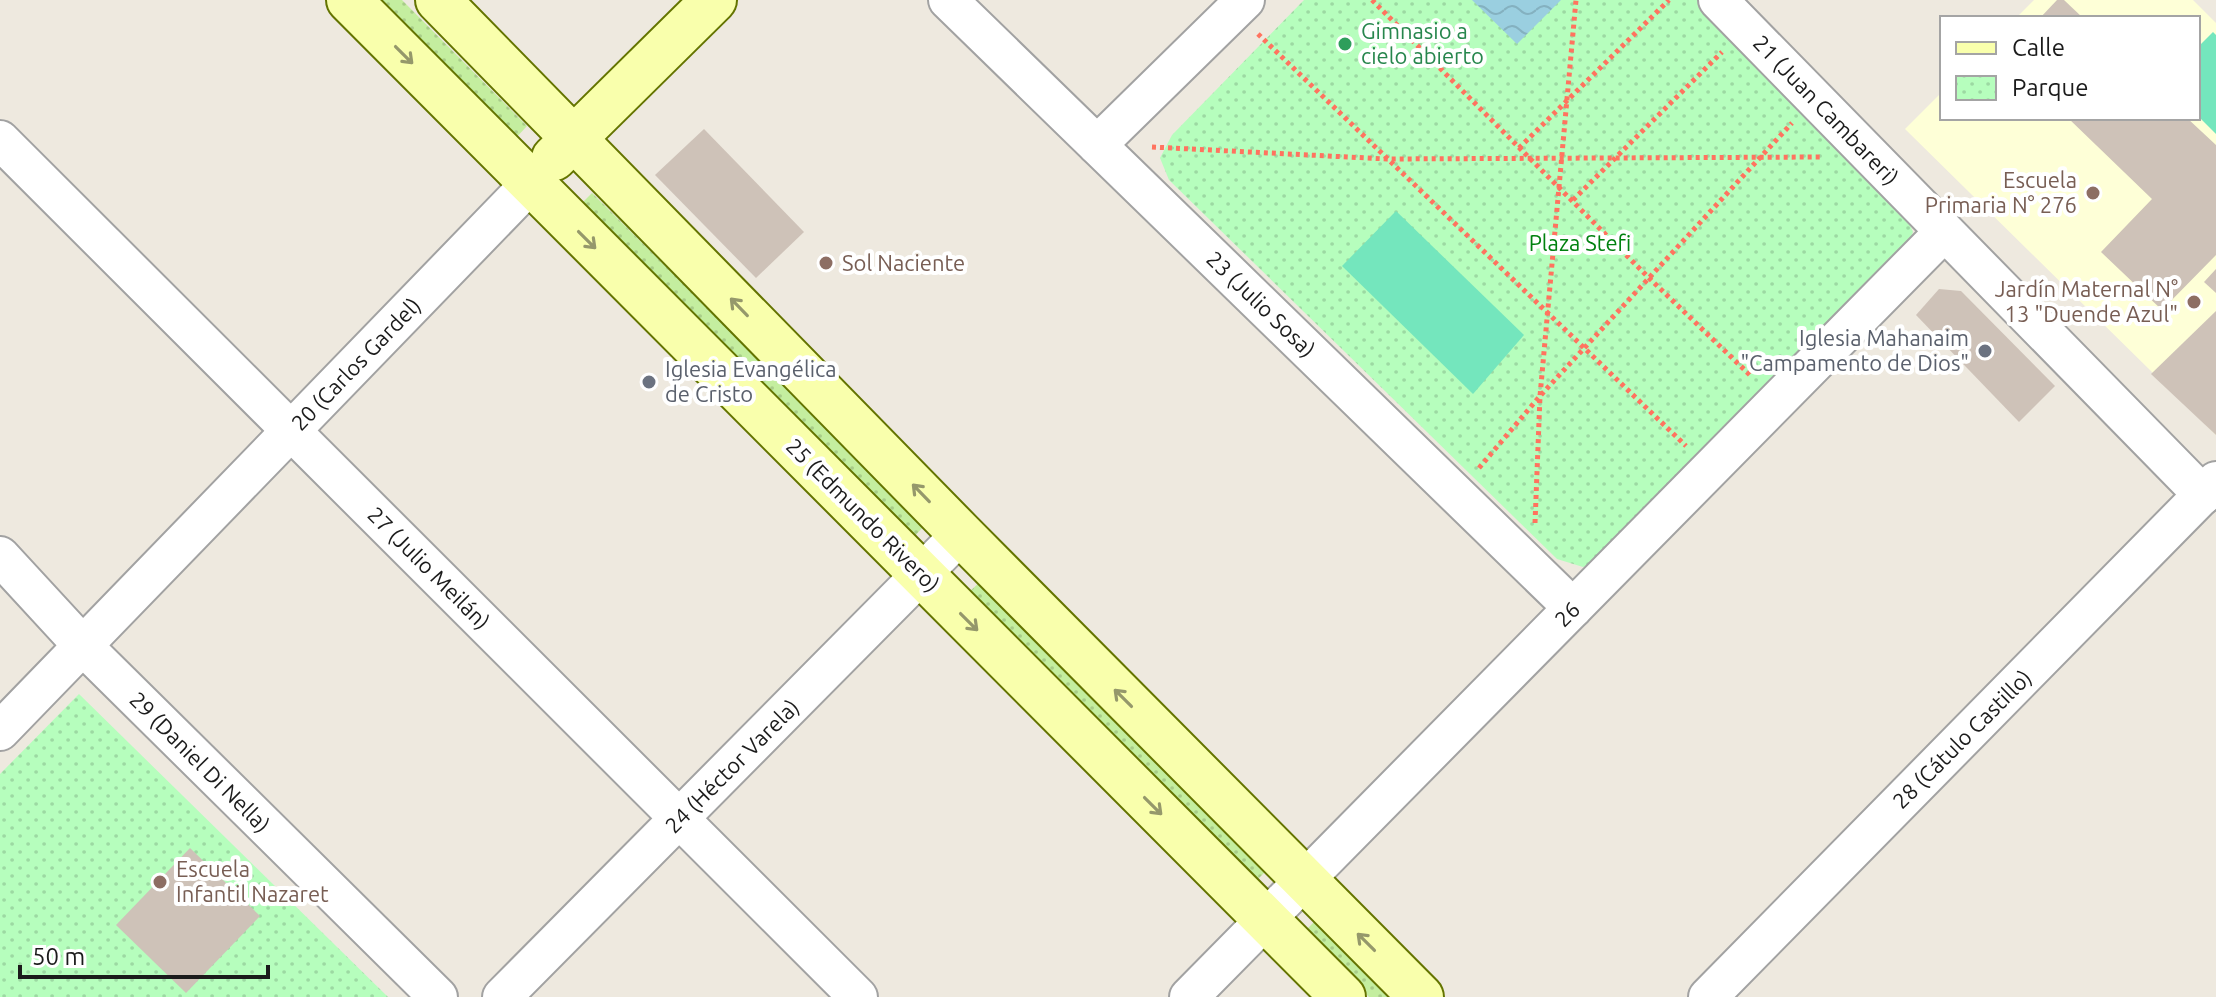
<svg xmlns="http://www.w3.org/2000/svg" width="2216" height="997" viewBox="0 0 2216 997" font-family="Ubuntu,sans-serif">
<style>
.education{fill:#feffd7}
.grass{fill:url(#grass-dots)}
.park{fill:url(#park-dots)}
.pitch{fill:#74e6bd}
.water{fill:url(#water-waves)}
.building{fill:#cec2b8}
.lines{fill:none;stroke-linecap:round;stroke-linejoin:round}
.street-casing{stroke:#a2a2a2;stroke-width:42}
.secondary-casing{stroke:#647400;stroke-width:48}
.path{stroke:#ff735f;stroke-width:5;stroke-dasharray:4 4;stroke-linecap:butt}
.street{stroke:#fff;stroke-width:38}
.secondary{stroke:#f9ffac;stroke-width:44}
.oneway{stroke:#95986b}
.leisure-dot{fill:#2e9e5b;stroke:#fff;stroke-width:3}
.education-dot{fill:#8d6e63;stroke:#fff;stroke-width:3}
.worship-dot{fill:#6b7280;stroke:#fff;stroke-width:3}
.labels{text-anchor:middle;stroke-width:8;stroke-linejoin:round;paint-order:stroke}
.leisure-label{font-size:22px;fill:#27864d;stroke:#fff;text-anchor:start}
.street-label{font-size:22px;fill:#1b1b1b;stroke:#fff}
.education-label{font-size:22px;fill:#785e54;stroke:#fff;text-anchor:end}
.park-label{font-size:22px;fill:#01810f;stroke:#fff}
.worship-label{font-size:22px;fill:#5b616d;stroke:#fff;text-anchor:end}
</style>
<defs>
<pattern id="grass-dots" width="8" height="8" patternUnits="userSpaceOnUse" patternTransform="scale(2)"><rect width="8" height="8" fill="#c4ee9f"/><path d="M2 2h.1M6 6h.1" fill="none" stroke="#a8cc88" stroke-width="1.8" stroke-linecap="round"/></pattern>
<pattern id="park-dots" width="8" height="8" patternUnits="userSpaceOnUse" patternTransform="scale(2)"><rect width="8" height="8" fill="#b6febd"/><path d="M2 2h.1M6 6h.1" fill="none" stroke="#9cd9a2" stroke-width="1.8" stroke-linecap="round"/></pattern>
<pattern id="water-waves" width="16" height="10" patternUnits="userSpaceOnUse" patternTransform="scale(2)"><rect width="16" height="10" fill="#9acfe0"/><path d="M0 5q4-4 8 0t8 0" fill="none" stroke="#84b1c0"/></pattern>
</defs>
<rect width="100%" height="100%" fill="#eee9df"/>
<polygon class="education" points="2034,0 2193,0 2216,23 2216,435 1905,129 1942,92 1942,118 2198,118 2198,18 2016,18"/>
<g class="grass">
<polygon points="376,0 402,0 527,126 514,140"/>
<polygon points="592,193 925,525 913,538 579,206"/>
<polygon points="981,581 1269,868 1256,881 968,593"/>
<polygon points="1317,919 1395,997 1369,997 1304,932"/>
</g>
<g class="park">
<polygon points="1304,0 1700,0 1902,207 1913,232 1901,259 1609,560 1583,567 1557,559 1169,180 1160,158 1172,135"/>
<polygon points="79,694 388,997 0,997 0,774"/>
</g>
<g class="pitch">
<polygon points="2213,32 2216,35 2216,134 2198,116 2198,47"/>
<polygon points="1396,211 1524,335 1473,394 1342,266"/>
</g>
<polygon class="water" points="1472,0 1561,0 1517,44"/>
<g class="building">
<polygon points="2057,0 2064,0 2083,18 2040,18"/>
<polygon points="2068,118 2187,118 2216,145 2216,255 2162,310 2101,252 2152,199"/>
<polygon points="704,129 804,232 756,278 655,175"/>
<polygon points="2216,269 2216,293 2204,282"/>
<polygon points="1939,289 1961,291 2055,386 2019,422 1916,315"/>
<polygon points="2216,311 2216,435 2151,374"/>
<polygon points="190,848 260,916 186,993 116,925"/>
</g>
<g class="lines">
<g class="street-casing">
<g id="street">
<polyline points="948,0 1573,608"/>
<polyline points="1718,0 2203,495"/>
<polyline points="0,140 858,997"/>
<polyline points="1097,145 1245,0"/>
<polyline points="0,556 83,646 438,997"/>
<polyline points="0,731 531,183"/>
<polyline points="502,997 961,534"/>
<polyline points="1189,997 1944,232"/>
<polyline points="1708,997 2216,481"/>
</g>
</g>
<g class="secondary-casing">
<g id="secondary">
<polyline points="349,0 1343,997"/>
<polyline points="438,0 961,534 1421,997"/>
<polyline points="554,158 714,0"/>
</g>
</g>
<g class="path">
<polyline points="1372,0 1648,277 1752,377"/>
<polyline points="1258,34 1686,446"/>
<polyline points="1152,147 1387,159 1822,157"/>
<polyline points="1519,148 1669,0"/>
<polyline points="1573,200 1722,52"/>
<polyline points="1479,468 1540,396 1792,123"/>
<polyline points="1535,523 1540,396 1576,0"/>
</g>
<use href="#street" class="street"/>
<use href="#secondary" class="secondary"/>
</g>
<defs><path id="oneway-shaft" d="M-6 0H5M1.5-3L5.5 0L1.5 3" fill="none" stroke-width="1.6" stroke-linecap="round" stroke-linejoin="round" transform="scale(2)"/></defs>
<g class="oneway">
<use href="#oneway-shaft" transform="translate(404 55) rotate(45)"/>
<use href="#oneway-shaft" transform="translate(587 240) rotate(45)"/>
<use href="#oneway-shaft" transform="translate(739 307) rotate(-134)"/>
<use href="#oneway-shaft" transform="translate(921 493) rotate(-134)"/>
<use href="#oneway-shaft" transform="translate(969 622) rotate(45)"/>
<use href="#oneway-shaft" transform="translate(1123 698) rotate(-135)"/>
<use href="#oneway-shaft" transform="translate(1153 806) rotate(45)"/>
<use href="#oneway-shaft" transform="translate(1366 942) rotate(-135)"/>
</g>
<circle class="leisure-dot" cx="1345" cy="44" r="8"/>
<g class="education-dot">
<circle cx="2093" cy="193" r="8"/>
<circle cx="826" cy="263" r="8"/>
<circle cx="2194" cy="302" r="8"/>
<circle cx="160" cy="882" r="8"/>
</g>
<g class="worship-dot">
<circle cx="1985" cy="351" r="8"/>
<circle cx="649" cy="382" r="8"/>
</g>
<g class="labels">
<g class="leisure-label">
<text x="1361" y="39">Gimnasio a<tspan x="1361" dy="25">cielo abierto</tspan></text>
</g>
<g class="street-label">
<text transform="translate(1826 110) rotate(46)" y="8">21 (Juan Cambareri)</text>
<text transform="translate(1261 304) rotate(44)" y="8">23 (Julio Sosa)</text>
<text transform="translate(356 364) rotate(-46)" y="8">20 (Carlos Gardel)</text>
<text transform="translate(863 515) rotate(45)" y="8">25 (Edmundo Rivero)</text>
<text transform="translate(429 568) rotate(45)" y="8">27 (Julio Meilán)</text>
<text transform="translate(1567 614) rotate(-45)" y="8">26</text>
<text transform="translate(1962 739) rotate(-45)" y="8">28 (Cátulo Castillo)</text>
<text transform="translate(200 762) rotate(45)" y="8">29 (Daniel Di Nella)</text>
<text transform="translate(732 766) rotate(-45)" y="8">24 (Héctor Varela)</text>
</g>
<g class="education-label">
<text x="2077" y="188">Escuela<tspan x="2077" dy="25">Primaria N° 276</tspan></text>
<text x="842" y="271" text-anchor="start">Sol Naciente</text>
<text x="2178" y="297">Jardín Maternal N°<tspan x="2178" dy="25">13 "Duende Azul"</tspan></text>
<text x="176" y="877" text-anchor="start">Escuela<tspan x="176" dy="25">Infantil Nazaret</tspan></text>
</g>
<g class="park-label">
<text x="1580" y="251">Plaza Stefi</text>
</g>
<g class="worship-label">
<text x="1969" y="346">Iglesia Mahanaim<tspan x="1969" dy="25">"Campamento de Dios"</tspan></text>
<text x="665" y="377" text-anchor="start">Iglesia Evangélica<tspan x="665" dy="25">de Cristo</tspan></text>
</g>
</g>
<rect x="1940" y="16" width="260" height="104" fill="#ffffff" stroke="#a4a4a4" stroke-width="2"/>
<rect x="1956" y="42" width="40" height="12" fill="#f9ffac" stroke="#a4a4a4" stroke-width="2"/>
<text x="2012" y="56" font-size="24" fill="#1b1b1b">Calle</text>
<rect x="1956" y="76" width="40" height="24" fill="url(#park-dots)" stroke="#a4a4a4" stroke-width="2"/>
<text x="2012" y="96" font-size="24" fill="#1b1b1b">Parque</text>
<path d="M20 965v12h248v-12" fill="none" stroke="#1b1b1b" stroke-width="4"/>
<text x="32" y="965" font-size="24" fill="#1b1b1b" stroke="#ffffff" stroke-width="6" paint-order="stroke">50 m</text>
</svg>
